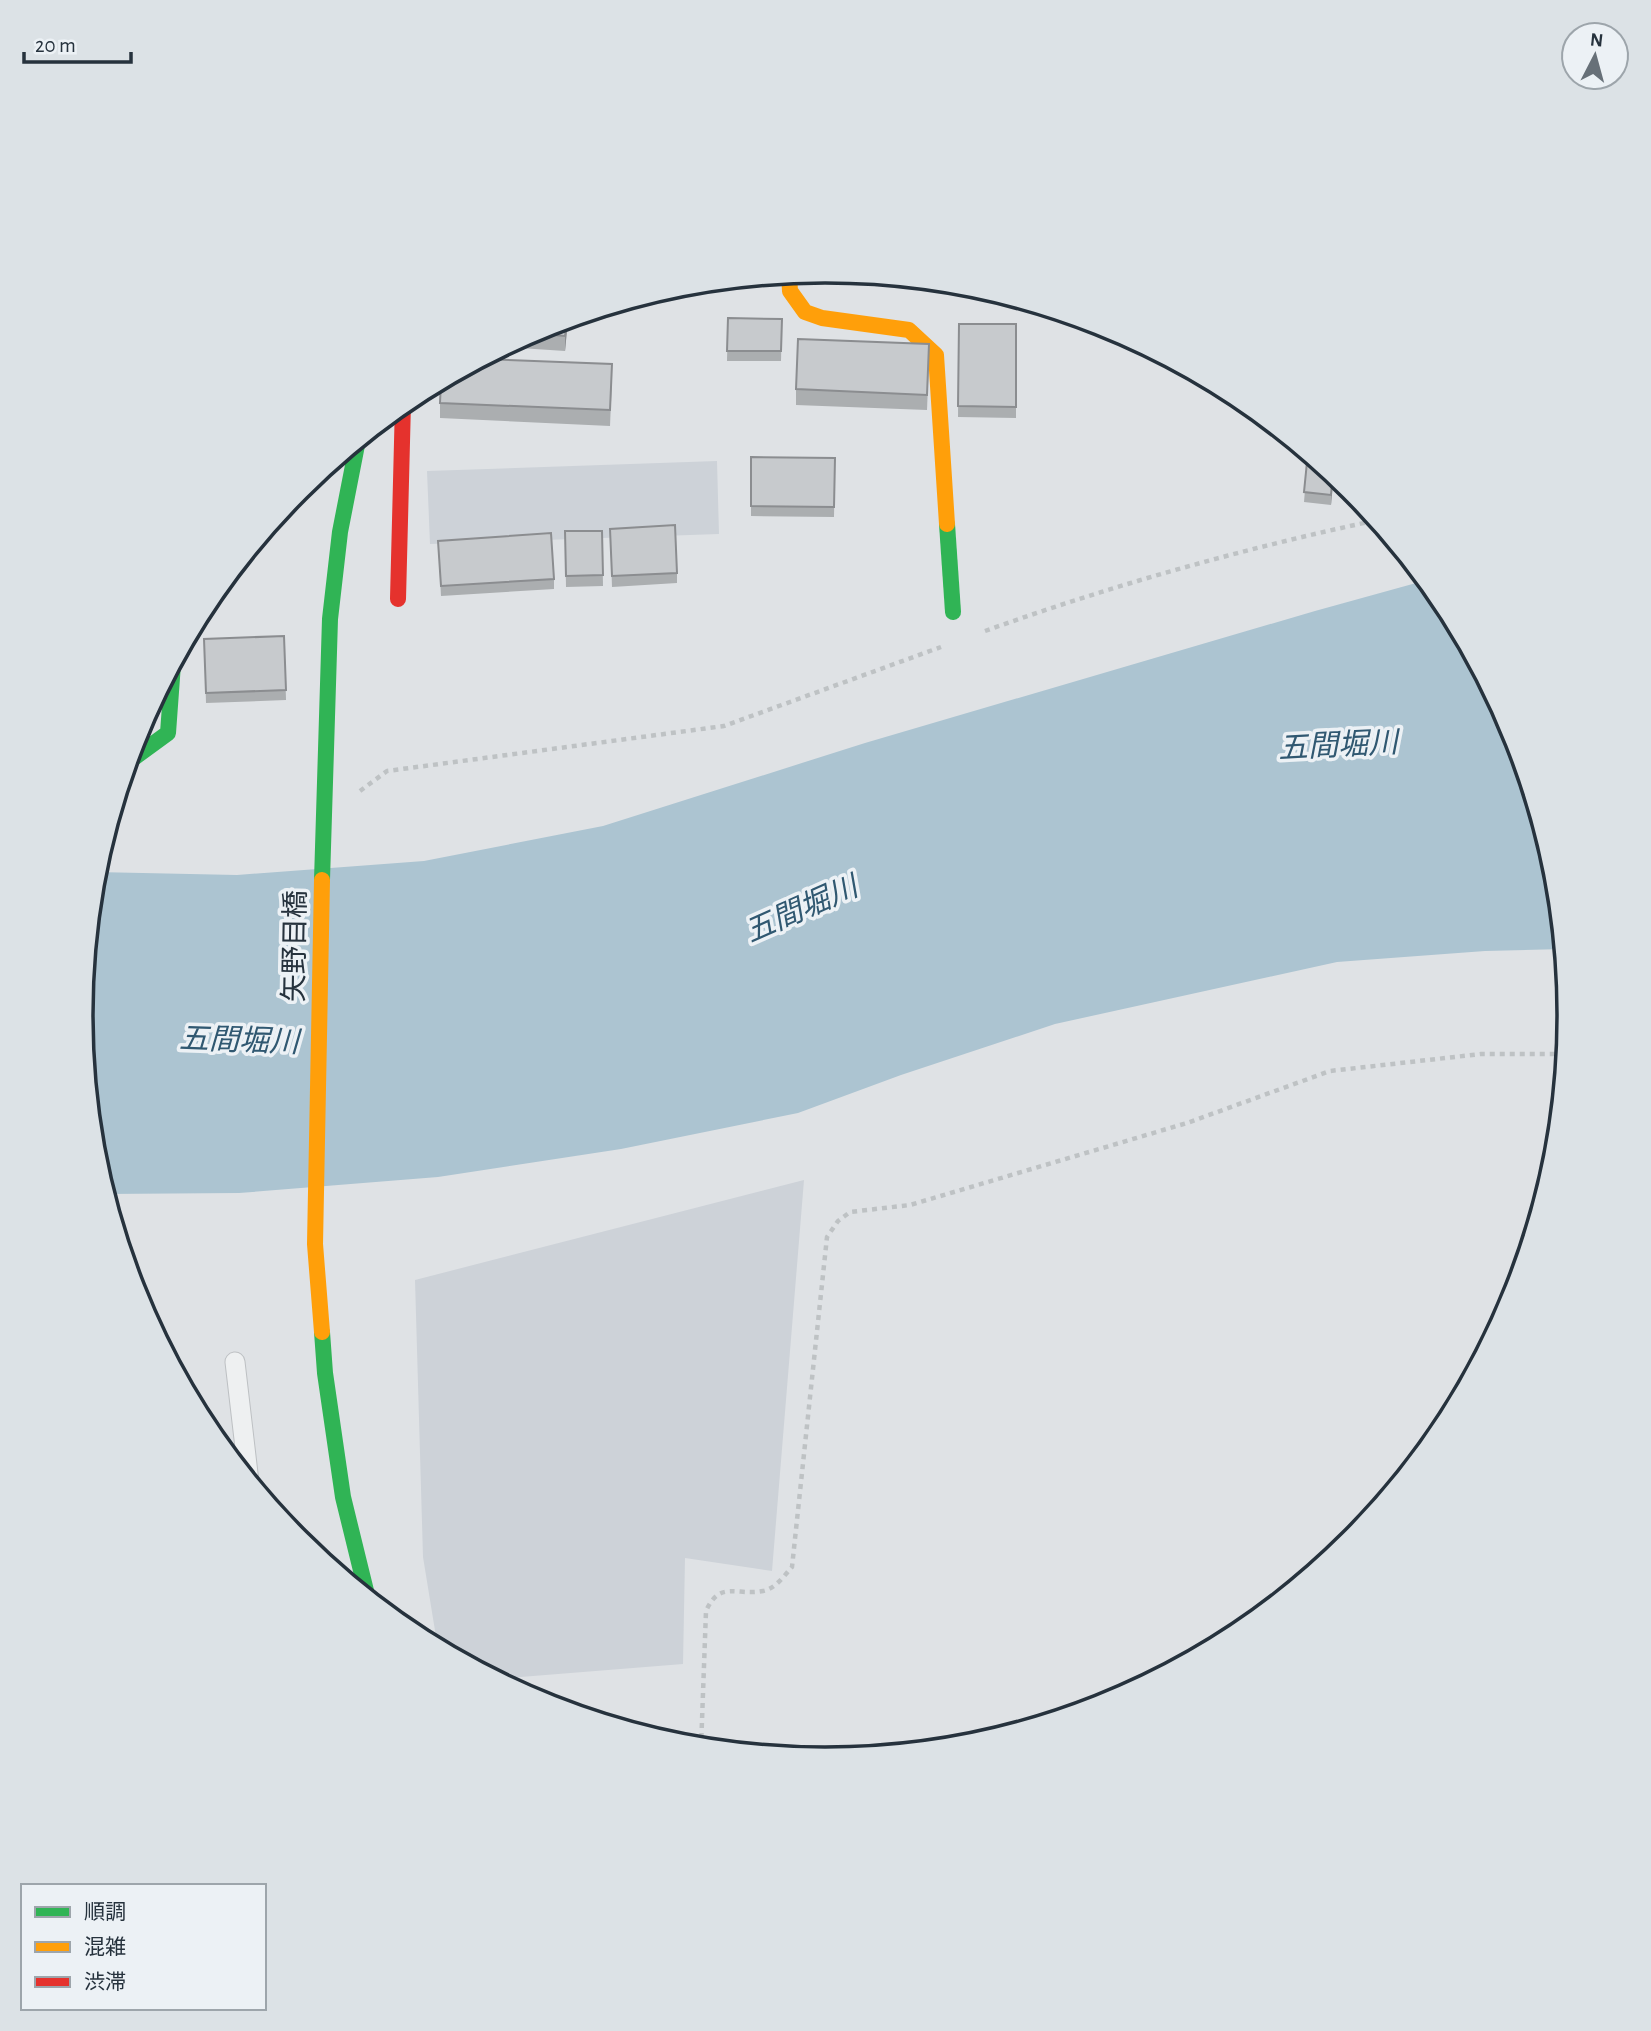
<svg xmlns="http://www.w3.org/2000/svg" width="1651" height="2031" viewBox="0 0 1651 2031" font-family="'Alegreya Sans','Noto Sans JP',sans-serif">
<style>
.built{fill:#cdd2d8}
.water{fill:#acc4d1}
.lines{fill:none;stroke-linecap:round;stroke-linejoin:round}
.lane-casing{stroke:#bdc0c3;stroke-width:21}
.path{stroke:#bec2c4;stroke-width:4.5;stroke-dasharray:5 5;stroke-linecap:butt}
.lane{stroke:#eef0f1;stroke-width:19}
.fast{stroke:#30b455;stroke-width:16}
.slow{stroke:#ff9f0a;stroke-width:16}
.jam{stroke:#e5322d;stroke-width:16}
.wall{fill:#abaeb0}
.shaded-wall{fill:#8b8d90}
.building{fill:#c7cacd;stroke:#8b8d90;stroke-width:2}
.labels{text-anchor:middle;stroke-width:7;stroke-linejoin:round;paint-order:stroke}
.street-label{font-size:28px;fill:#26323d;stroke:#ecf1f5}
.water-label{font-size:30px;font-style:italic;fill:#305871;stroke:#ecf1f5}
.rim{fill:none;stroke:#26323d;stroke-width:3.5}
</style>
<rect width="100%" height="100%" fill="#dfe2e5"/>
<g class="built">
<polygon points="717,461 719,534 430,544 427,471"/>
<polygon points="804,1180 772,1571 685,1558 683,1664 494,1679 438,1649 423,1557 415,1280"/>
</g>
<polygon class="water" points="1427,580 1445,602 1514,731 1556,871 1564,949 1485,951 1337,962 1055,1024 901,1075 798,1113 621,1149 438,1177 239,1193 105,1194 95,1160 81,1015 95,872 237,875 424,861 603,826 865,743 1315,611"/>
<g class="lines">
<g class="lane-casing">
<polyline id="lane" points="235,1362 249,1482"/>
</g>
<g class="path">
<path d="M985,631C1113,585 1245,548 1378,520"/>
<polyline points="360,791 387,771 724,726 941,647"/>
<path d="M701,1748L706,1611C720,1580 736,1596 763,1591C775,1589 784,1576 792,1567L827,1237L838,1221L850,1212L910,1205L1187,1123L1330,1071L1481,1054H1567"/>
</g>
<use href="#lane" class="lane"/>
<g class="fast">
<polyline points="947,524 953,612"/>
<polyline points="127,763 168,733 173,664"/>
<polyline points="322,880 330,619 340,532 358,440"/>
<polyline points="322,1332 325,1373 343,1497 368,1599"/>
</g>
<g class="slow">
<polyline points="789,274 790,291 805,312 822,318 909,330 936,355 947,524"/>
<polyline points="322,1332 315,1244 322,880"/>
</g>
<polyline class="jam" points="398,599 403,403"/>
</g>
<g class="wall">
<polygon points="728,318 782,319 781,361 727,361"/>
<polygon points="568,319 565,351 504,347 541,327"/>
<polygon points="959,324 1016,324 1016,418 958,417"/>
<polygon points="929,360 927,410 796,405 796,389"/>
<polygon points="612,379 610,426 440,418 440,403"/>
<polygon points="1308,452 1342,480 1333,480 1331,505 1304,502"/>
<polygon points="751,457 835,458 834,517 751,516"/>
<polygon points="295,494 295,513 279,513"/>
<polygon points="610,529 677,573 677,583 612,587"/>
<polygon points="565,531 602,531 603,586 566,587"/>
<polygon points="438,541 554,579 554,589 441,596"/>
<polygon points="284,636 286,700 206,703 204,639"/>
</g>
<g class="shaded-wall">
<polygon points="567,319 568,319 565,351 565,336"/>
<polygon points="1333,473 1333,480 1331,505 1331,495"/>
</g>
<g class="building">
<polygon points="728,318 782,319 781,351 727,351"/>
<polygon points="567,319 565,336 529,333 541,327"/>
<polygon points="959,324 1016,324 1016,407 958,406"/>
<polygon points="798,339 929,344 927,395 796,389"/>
<polygon points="482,359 612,364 610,410 440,403 441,380"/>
<polygon points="1308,452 1333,473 1331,495 1304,492"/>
<polygon points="751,457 835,458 834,507 751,506"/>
<polygon points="295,494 295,503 287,502"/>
<polygon points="675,525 677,573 612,576 610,529"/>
<polygon points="565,531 602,531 603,575 566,576"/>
<polygon points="551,533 554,579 441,586 438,541"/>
<polygon points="284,636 286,690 206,693 204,639"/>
</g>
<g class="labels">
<g class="street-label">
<text transform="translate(294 946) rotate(-89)" y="10">矢野目橋</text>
</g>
<g class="water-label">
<text transform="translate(1338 745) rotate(-3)" y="10">五間堀川</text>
<text transform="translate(801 909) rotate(-24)" y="10">五間堀川</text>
<text transform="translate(239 1040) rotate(2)" y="10">五間堀川</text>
</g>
</g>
<path d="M0 0H1651V2031H0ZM93 1015a732 732 0 1 1 1464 0a732 732 0 1 1-1464 0Z" fill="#dce2e6" fill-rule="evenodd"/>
<path class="rim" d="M93 1015a732 732 0 1 1 1464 0a732 732 0 1 1-1464 0Z"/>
<rect x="21" y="1884" width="245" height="126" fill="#ecf1f5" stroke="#9da5ab" stroke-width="2"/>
<rect x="35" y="1907" width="35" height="10" fill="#30b455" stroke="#9da5ab" stroke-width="2"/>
<text x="84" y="1919" font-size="21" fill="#26323d">順調</text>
<rect x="35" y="1942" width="35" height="10" fill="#ff9f0a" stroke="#9da5ab" stroke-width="2"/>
<text x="84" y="1954" font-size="21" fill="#26323d">混雑</text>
<rect x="35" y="1977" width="35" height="10" fill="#e5322d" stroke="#9da5ab" stroke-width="2"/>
<text x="84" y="1989" font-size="21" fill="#26323d">渋滞</text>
<g transform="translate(1595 56) rotate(6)"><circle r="33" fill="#ecf1f5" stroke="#9da5ab" stroke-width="2"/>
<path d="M0-5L12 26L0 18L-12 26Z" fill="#677078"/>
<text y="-10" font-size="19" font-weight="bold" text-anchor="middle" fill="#26323d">N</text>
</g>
<path d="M24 52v10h107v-10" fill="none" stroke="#26323d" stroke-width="3.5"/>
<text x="35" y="52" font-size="21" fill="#26323d" stroke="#ecf1f5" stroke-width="5" paint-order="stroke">20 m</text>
</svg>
